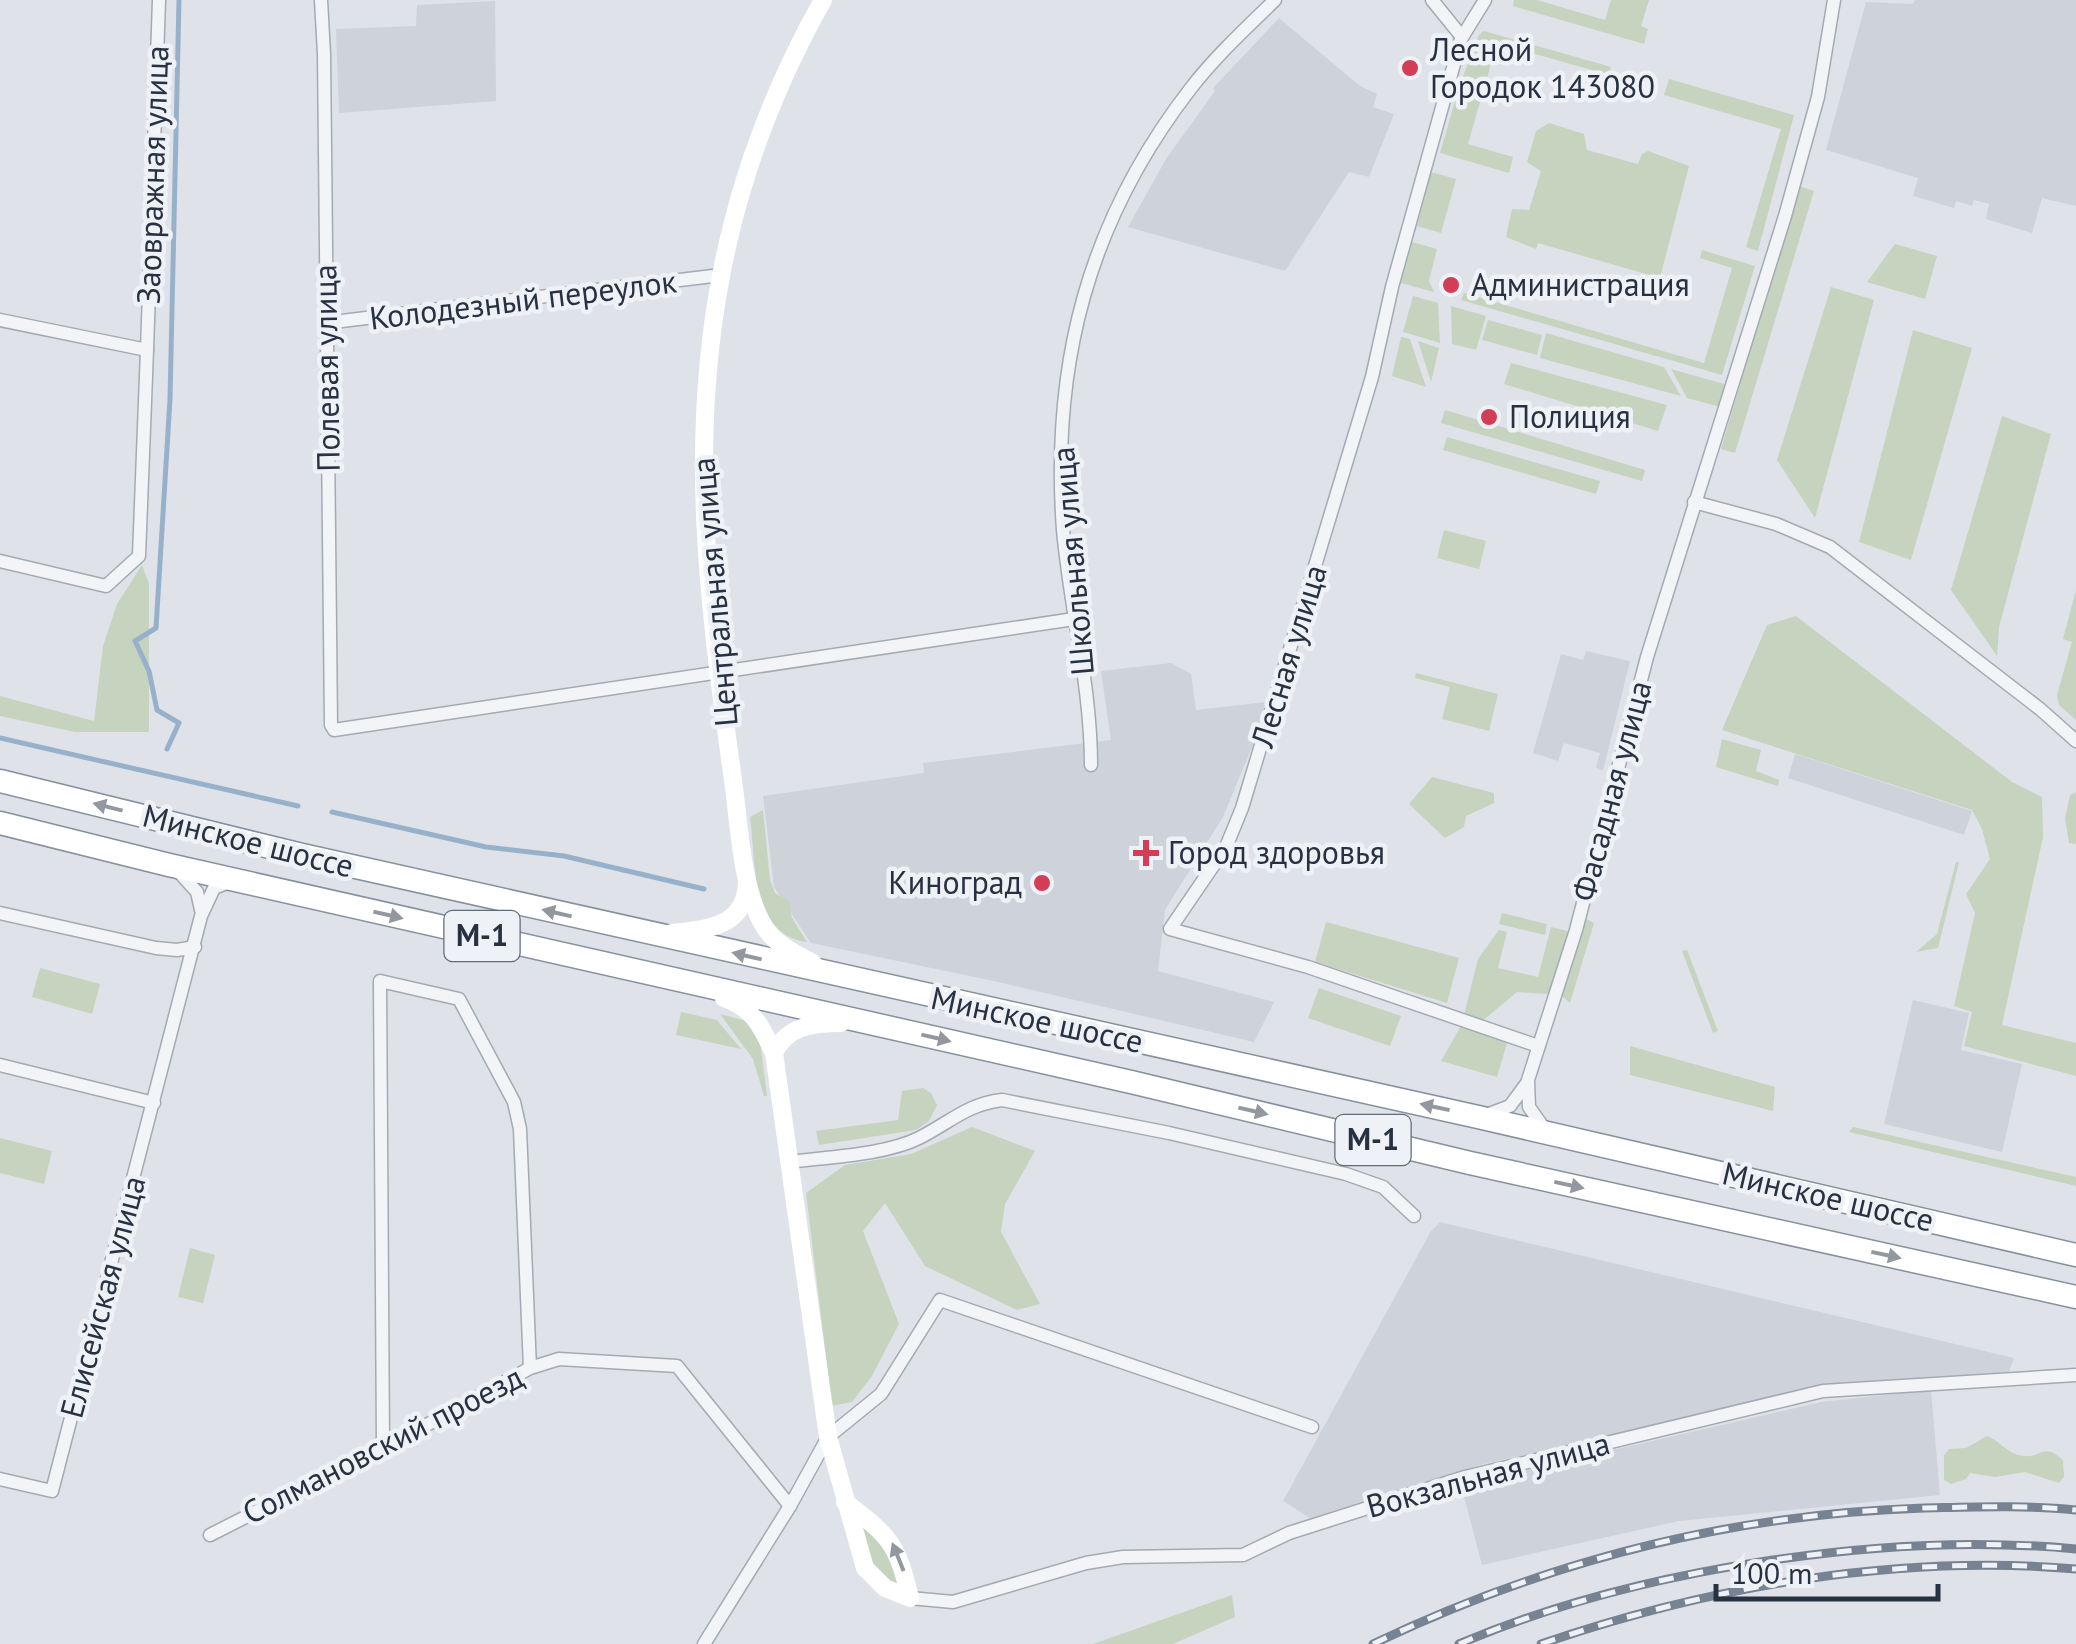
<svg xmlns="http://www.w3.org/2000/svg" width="2076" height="1644" viewBox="0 0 2076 1644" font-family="'PT Sans',sans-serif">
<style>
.built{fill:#cdd2db}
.green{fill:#c5d3bf}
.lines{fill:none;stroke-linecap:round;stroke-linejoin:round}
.stream{stroke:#98b1cb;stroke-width:5}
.street-casing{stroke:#a4aab3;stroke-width:15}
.highway-casing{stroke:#8590a0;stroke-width:25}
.street{stroke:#f2f4f7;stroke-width:12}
.secondary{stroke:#fff;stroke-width:18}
.highway{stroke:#fff;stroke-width:22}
.rail-casing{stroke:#778293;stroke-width:9}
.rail{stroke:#eef2f6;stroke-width:5;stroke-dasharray:15;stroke-linecap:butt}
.oneway{fill:#9398a0}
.poi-dot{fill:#d43d56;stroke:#eef2f6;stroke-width:4}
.labels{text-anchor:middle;stroke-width:9;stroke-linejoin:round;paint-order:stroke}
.shield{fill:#eef2f6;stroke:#636b77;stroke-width:2.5}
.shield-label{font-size:30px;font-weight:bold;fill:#273141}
.poi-label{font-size:32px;fill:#273141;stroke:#eef2f6;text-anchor:start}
.street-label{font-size:32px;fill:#273141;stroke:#eef2f6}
</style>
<rect width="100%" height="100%" fill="#dfe3e9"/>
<g class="built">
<polygon points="1915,0 2076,0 2076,206 2042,198 2032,233 1986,219 1989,204 1974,200 1972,206 1956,201 1954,208 1913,196 1918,178 1826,150 1866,2 1913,4"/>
<polygon points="495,1 496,101 339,113 336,29 416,26 417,5"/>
<polygon points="1279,18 1360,86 1377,94 1373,107 1394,114 1369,177 1349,172 1285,271 1128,227 1166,159 1215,91 1213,88"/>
<polygon points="1586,651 1630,661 1603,771 1596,767 1600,753 1564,743 1558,761 1533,753 1561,654 1583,660"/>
<polygon points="1171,663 1191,674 1196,710 1266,702 1254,742 1223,817 1165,910 1158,971 1274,1002 1254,1042 994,981 811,943 774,887 763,796 924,773 923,763 1111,740 1101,671"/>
<polygon points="1795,754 1972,811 1964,835 1788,778"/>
<polygon points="1913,1000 1969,1013 1961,1050 2022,1064 2002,1152 1884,1124"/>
<polygon points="1440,1222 2014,1358 2009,1372 1816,1386 1480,1465 1310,1518 1283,1501 1431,1231"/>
<polygon points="1931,1390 1940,1495 1679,1521 1482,1565 1461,1485 1821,1402"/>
</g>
<g class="green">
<polygon points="1514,0 1537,0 1605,20 1611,0 1649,0 1641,26 1648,29 1644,44 1513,6"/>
<polygon points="1484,31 1611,67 1609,75 1497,43 1468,144 1513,157 1509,173 1440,153 1459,87 1479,35"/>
<polygon points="1669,79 1794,115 1758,251 1746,247 1781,129 1664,95"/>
<polygon points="1549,123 1584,134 1587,150 1638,164 1642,154 1648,151 1689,166 1660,278 1538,243 1536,249 1506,237 1512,209 1529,210 1541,171 1527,162 1536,131"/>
<polygon points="1431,172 1456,179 1441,233 1417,226"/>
<polygon points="1799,186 1814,191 1735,453 1721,449"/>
<polygon points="1412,242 1437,249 1429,281 1434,292 1401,283"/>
<polygon points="1895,244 1937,256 1925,299 1867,282"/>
<polygon points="1702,250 1755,266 1722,375 1461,300 1464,293 1704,363 1732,268 1700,258"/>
<polygon points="1831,287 1874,300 1815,518 1777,460"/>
<polygon points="1413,296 1438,303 1440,343 1403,332"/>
<polygon points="1451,306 1486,316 1476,350 1452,344"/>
<polygon points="1488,320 1542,335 1537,355 1482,340"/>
<polygon points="1913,330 1972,348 1911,560 1859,542"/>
<polygon points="1546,333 1664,367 1681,396 1540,358"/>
<polygon points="1401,337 1410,339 1426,387 1392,376"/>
<polygon points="1418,341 1439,348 1431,382"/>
<polygon points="1511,363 1667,405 1658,431 1504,384"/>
<polygon points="1671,369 1731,386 1724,408 1687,398"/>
<polygon points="1445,410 1645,470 1642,481 1441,423"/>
<polygon points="2002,416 2051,434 1999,627 1997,656 1951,590"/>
<polygon points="1447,437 1600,481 1596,494 1443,450"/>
<polygon points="1444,530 1486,541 1479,569 1437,558"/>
<polygon points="142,565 149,584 149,732 75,732 0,716 0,696 94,721 103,646 117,604"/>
<polygon points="2076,590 2076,720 2059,705 2057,695 2072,642 2063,639"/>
<polygon points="1796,616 2012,782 2042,797 2043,837 2002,1025 2076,1043 2076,1076 1964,1046 1972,1012 1954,1006 1975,913 1966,894 1990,859 1982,829 1972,810 1722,730 1767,625"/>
<polygon points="1416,673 1498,694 1489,731 1442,719 1450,687 1415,678"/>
<polygon points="1722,739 1761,750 1756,771 1779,780 1778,786 1716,767"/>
<polygon points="1432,777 1494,793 1494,803 1466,816 1464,827 1445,838 1409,804"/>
<polygon points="2076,792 2076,844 2069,843 2065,818 2070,795"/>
<path d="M763,810L770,880L775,893L789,901L792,918L807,942C750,934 756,862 750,817Z"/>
<polygon points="1956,862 1959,862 1938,948 1916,952 1937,934"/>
<polygon points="1502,913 1547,924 1545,935 1499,924"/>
<polygon points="1586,919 1594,923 1570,1003 1562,996 1582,923"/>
<polygon points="1326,922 1459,958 1447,1003 1315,962"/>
<polygon points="1551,927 1568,931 1549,994 1517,992 1481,1022 1464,1015 1478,959 1499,930 1507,932 1498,968 1538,977"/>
<polygon points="1687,950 1718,1031 1713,1033 1682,951"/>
<polygon points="40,968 100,984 92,1014 32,997"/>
<polygon points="1319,988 1401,1016 1390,1046 1308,1018"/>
<polygon points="681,1012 717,1020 741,1049 676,1035"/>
<polygon points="720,1014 750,1022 760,1041 767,1096 764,1096 753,1059"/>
<polygon points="1462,1024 1507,1043 1497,1077 1441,1061"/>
<polygon points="1630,1046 1775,1087 1773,1111 1630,1075"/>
<polygon points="923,1088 931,1093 937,1105 929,1121 916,1130 819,1145 816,1131 898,1120 902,1091"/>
<polygon points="972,1127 1035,1151 1005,1204 1001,1232 1040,1304 1017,1310 925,1266 885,1203 863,1231 899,1324 872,1376 852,1402 832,1406 806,1193 845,1165 911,1154"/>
<polygon points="1853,1127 2076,1177 2076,1186 1849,1132"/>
<polygon points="0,1138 52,1151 44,1184 0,1173"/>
<polygon points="190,1248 215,1255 203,1303 178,1297"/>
<path d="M1987,1436C2000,1441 2009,1455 2024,1456C2043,1458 2042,1442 2063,1460L2064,1477L2059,1483L2025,1472L1995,1477L1970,1473L1966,1479L1951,1484L1944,1480V1455L1949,1449L1966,1448Z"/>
<polygon points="855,1518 887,1542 900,1582 896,1586 872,1566"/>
<polygon points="1232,1595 1235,1617 1173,1644 1093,1644"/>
</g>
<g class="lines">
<g class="stream">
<polyline points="0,738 298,806"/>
<polyline points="167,749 179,723 157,710 149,671 135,641 156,628 170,399 179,0"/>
<polyline points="332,812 486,847 564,856 704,889"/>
</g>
<g class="street-casing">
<g id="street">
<polyline points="321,0 324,54 331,725 334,730 1074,619"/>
<polyline points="1432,0 1462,37"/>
<polyline points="1485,0 1461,39 1392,287 1372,377 1242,808 1226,847 1170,929 1308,967 1538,1046"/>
<polyline points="0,320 147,350 139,556 106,586 0,561"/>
<polyline points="325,323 721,275"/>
<polyline points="147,350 159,0"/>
<polyline points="1694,502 1776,524 1830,547 2040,709 2076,741"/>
<path d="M1091,765C1091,686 1070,608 1063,530C1051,364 1088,221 1191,88C1215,57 1246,28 1275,0"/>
<polyline points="179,872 197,892 201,910"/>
<polyline points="0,913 156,948 177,950 195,947"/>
<polyline points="0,1065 154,1103"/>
<polyline points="1486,1115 1510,1106 1527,1083"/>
<polyline points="1546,1131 1529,1107 1528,1080 1576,930 1647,657 1785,216 1818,97 1834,0"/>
<path d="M789,1162C827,1157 885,1155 919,1138C949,1123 967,1104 1002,1100L1169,1133L1346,1174L1383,1187L1414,1216"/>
<polyline points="383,1445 380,981 459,999 514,1102 520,1129 530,1368"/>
<polyline points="0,1479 52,1491 201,916 214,888 232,881"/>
<polyline points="210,1535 444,1416 530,1368 559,1359 677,1366 790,1506"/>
<polyline points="910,1598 953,1602 1086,1563 1123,1557 1243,1555 1289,1533 1465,1477 1823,1391 2076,1375"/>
<polyline points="704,1644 790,1506 828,1437 881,1394 940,1300 1312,1427"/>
</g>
</g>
<g class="highway-casing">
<g id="highway">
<polyline points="0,781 302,855 1478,1117 2076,1255"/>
<polyline points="0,823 169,865 1131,1082 1470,1163 2076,1297"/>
</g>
</g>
<use href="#street" class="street"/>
<g class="secondary">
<path d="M672,933C708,929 745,927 747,883"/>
<path d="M813,963C793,953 771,942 761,921C741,883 739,822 733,780C709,610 688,446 721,276C739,180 775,85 823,0"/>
<path d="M724,998C753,1008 761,1026 774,1053L828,1437L865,1568L885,1588L910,1598C897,1542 889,1536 845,1502"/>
<path d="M774,1053C787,1026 813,1023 841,1023"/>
</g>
<use href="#highway" class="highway"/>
<g class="rail-casing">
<g id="rail">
<path d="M1373,1644C1547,1561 1730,1514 1924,1508C1974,1507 2026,1505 2076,1510"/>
<path d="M1459,1644C1635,1569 1885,1531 2076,1549"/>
<path d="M1541,1644C1710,1586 1897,1554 2076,1569"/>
</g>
</g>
<use href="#rail" class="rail"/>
</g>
<defs><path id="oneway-solid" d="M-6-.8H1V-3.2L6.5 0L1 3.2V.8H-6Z" transform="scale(2.5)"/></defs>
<g class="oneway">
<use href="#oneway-solid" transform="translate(108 807) rotate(-166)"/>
<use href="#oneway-solid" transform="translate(557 913) rotate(-167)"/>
<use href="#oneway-solid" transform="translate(388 915) rotate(13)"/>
<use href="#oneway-solid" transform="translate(747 956) rotate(-167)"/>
<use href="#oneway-solid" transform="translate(936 1038) rotate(13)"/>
<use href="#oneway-solid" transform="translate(1435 1107) rotate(-168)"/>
<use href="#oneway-solid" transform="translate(1253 1111) rotate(13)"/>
<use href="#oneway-solid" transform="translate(1569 1185) rotate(12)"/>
<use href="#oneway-solid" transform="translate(1886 1255) rotate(12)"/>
<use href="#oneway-solid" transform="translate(898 1557) rotate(-112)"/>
</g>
<g class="poi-dot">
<circle cx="1410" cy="68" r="10"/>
<circle cx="1451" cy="285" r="10"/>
<circle cx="1489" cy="417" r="10"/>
<path d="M1141 838h10v10h10v10h-10v10h-10v-10h-10v-10h10z"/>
<circle cx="1042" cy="883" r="10"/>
</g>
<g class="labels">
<g class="shield">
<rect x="444.5" y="911" width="75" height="50" rx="8"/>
<rect x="1335.5" y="1115" width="75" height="50" rx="8"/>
</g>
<g class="shield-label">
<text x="482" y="946">М-1</text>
<text x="1373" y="1150">М-1</text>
</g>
<g class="poi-label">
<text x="1430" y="61">Лесной<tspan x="1430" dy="37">Городок 143080</tspan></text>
<text x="1471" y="296">Администрация</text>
<text x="1509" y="428">Полиция</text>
<text x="1168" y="864">Город здоровья</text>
<text x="1022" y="894" text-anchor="end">Киноград</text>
</g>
<g class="street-label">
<text transform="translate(153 175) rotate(-88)" y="11">Заовражная улица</text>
<text transform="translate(523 300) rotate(-7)" y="11">Колодезный переулок</text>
<text transform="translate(327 368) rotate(-91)" y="11">Полевая улица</text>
<text transform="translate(1073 561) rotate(-95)" y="11">Школьная улица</text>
<text transform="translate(715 592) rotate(-95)" y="11">Центральная улица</text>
<text transform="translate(1289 656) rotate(-73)" y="11">Лесная улица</text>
<text transform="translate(1612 791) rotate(-75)" y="11">Фасадная улица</text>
<text transform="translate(248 841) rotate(14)" y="11">Минское шоссе</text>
<text transform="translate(1037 1020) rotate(12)" y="11">Минское шоссе</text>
<text transform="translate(1828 1197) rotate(13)" y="11">Минское шоссе</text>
<text transform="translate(103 1297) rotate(-75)" y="11">Елисейская улица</text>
<text transform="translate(383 1445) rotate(-27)" y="11">Солмановский проезд</text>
<text transform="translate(1488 1475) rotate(-15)" y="11">Вокзальная улица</text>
</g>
</g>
<path d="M1716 1584v15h222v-15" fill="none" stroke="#273141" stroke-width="5"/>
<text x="1731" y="1584" font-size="30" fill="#273141" stroke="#eef2f6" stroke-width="8" paint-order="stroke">100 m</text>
</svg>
